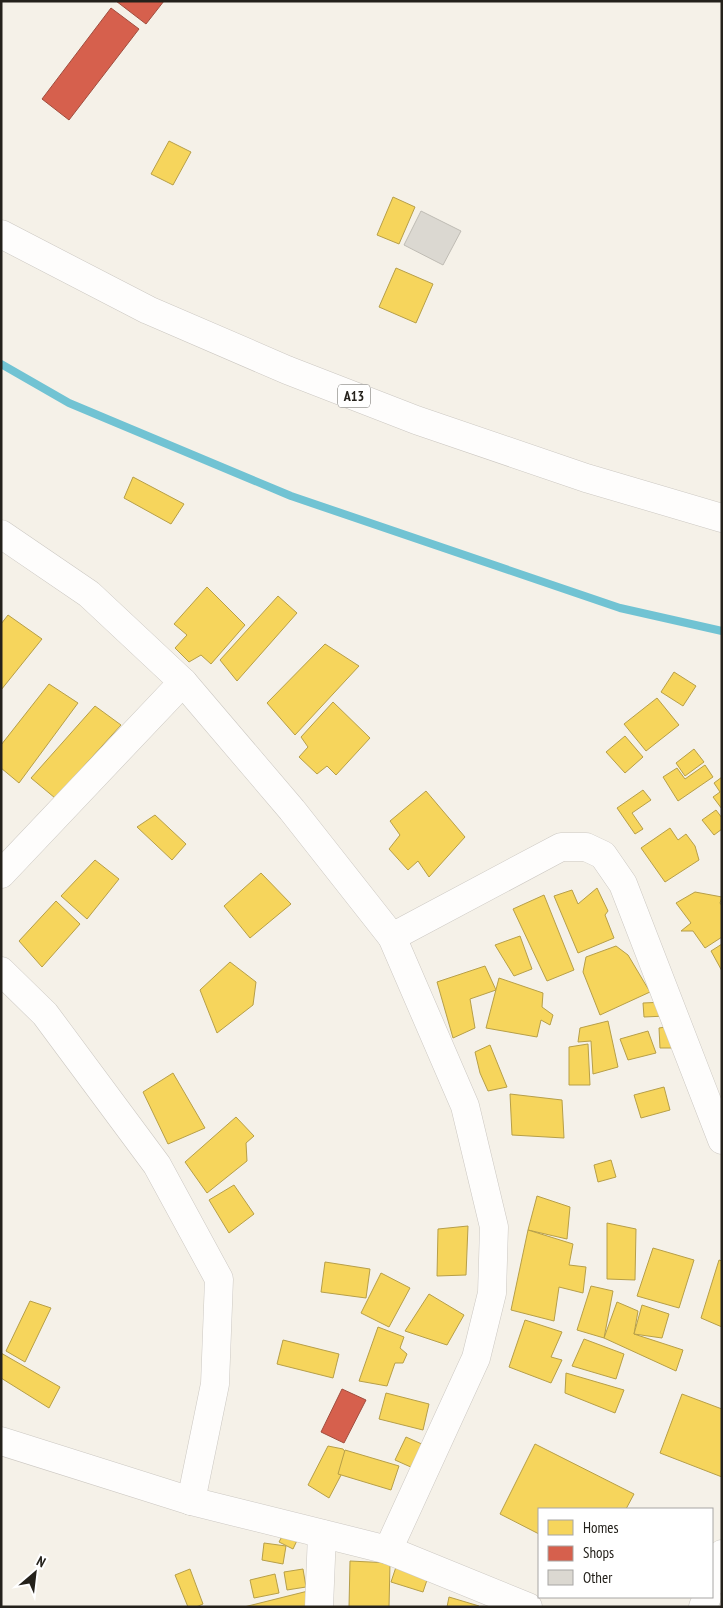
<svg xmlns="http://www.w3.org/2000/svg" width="723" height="1608" viewBox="0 0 723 1608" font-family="'PT Sans Narrow',sans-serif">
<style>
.homes{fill:#f6d55c;stroke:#b79f48}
.shops{fill:#d6604d;stroke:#a14d3e}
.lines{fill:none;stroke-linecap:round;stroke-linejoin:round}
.stream{stroke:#71c3d3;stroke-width:8}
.building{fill:#dbd8d1;stroke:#bfbcb4}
.minor-casing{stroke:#ccc8c2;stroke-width:29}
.highway-casing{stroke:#ccc8c2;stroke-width:29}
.minor{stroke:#fefdfc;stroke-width:28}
.highway{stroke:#fefdfc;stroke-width:28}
.labels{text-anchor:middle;stroke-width:5;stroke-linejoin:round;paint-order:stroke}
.shield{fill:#fff;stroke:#66645f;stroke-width:1}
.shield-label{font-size:14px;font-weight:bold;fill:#24211b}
</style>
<rect width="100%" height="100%" fill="#f5f1e8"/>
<g class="homes">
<polygon points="169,141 191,152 173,185 151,174"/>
<polygon points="393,197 415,207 399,244 377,235"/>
<polygon points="396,268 433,284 416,323 379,307"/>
<polygon points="133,477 184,504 171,524 124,498"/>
<polygon points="207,587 245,625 211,664 201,655 189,662 175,648 187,635 174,624"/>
<polygon points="278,596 297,613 237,681 220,660"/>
<polygon points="8,615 42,639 1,690 1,624"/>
<polygon points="325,644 359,666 295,735 267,703"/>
<polygon points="674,672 696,686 683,706 661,692"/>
<polygon points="49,684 78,703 19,783 1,768 1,745"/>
<polygon points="657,698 679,725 646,751 624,724"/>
<polygon points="333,702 370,738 336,775 327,766 317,774 299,757 308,747 301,737"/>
<polygon points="95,706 121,725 55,798 31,778"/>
<polygon points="625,736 643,757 625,773 606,752"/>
<polygon points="694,749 704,762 685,776 676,763"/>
<polygon points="705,765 713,777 678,801 663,777 677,768 685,779"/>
<polygon points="722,777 722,809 713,797 720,792 714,783"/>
<polygon points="643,790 651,800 632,813 643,829 635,834 617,808"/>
<polygon points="426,791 465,837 429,877 418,861 408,870 389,849 400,835 390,821"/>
<polygon points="716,810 722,818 722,829 714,835 702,820"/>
<polygon points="155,815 186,844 172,860 137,827"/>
<polygon points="670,828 678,840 686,834 695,846 699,860 665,882 641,848"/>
<polygon points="95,860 119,879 87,919 61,896"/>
<polygon points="261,873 291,904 250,938 224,906"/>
<polygon points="597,888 608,911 605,915 614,938 578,953 554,896 572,890 578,904"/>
<polygon points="695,892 722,897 720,903 722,906 722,937 705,948 693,931 681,931 691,923 676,903"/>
<polygon points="544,895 574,970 547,981 513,909"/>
<polygon points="56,901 80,924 42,967 19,941"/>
<polygon points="520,936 532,969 514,976 495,945"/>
<polygon points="722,944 722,971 711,951"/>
<polygon points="616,946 628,955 650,992 600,1015 583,972 586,957"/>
<polygon points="230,962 256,982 253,1005 217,1033 200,990"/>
<polygon points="485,966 496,990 470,999 475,1028 453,1038 437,982"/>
<polygon points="499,978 543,993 542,1007 553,1015 550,1025 541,1020 537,1037 486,1028"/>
<polygon points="665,1002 666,1016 644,1017 643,1003"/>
<polygon points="608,1021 618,1067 593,1074 591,1041 578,1042 580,1028"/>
<polygon points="672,1026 674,1048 660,1048 659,1028"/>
<polygon points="648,1031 656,1053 628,1060 620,1039"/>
<polygon points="588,1044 590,1085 569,1085 569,1047"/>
<polygon points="490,1045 507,1087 488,1091 480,1073 475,1052"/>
<polygon points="173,1073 205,1128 168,1144 143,1092"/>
<polygon points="664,1087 670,1110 641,1118 634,1095"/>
<polygon points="510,1094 562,1100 564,1138 512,1135"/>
<polygon points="236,1117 254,1136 246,1143 247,1161 207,1193 185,1162"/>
<polygon points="611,1160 616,1177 598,1182 594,1165"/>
<polygon points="234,1185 254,1214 229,1233 209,1200"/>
<polygon points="537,1196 570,1207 567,1239 528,1230"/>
<polygon points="607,1223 636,1229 635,1280 607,1279"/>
<polygon points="468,1226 466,1275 437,1276 438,1229"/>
<polygon points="528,1230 573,1244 569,1265 586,1267 583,1293 559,1287 554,1321 511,1310"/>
<polygon points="653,1248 694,1260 679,1308 637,1296"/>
<polygon points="719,1260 722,1261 722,1327 701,1318"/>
<polygon points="325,1262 370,1269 366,1298 321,1292"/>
<polygon points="381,1273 410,1288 389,1327 361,1313"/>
<polygon points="591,1286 613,1291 604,1338 577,1330"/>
<polygon points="429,1294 464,1315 447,1345 405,1331"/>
<polygon points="30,1301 51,1308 25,1362 6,1351"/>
<polygon points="617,1302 638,1311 634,1334 683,1350 676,1371 604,1338"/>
<polygon points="642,1305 669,1314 662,1338 634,1334"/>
<polygon points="525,1320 562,1332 551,1357 562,1360 551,1383 509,1367"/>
<polygon points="378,1327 404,1337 400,1348 407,1354 403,1363 395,1363 387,1386 359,1381"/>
<polygon points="584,1339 624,1354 616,1379 572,1366"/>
<polygon points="283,1340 339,1354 333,1378 277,1364"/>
<polygon points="1,1353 60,1387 49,1408 1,1378"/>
<polygon points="566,1373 624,1390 615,1413 565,1393"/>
<polygon points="386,1393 429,1404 423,1430 379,1419"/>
<polygon points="682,1394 722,1409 722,1477 660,1453"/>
<polygon points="406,1437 424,1445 413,1468 395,1460"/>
<polygon points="535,1444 634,1494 626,1509 539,1509 539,1534 500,1514"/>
<polygon points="328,1446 343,1449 350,1458 329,1498 308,1485"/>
<polygon points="345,1450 399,1466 391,1490 338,1474"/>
<polygon points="287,1527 300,1534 293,1549 279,1542"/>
<polygon points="264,1543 286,1546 283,1564 262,1560"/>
<polygon points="350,1561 390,1563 389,1607 349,1607"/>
<polygon points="397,1564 429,1574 423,1592 391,1582"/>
<polygon points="190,1569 203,1604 196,1607 188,1607 175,1575"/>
<polygon points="303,1569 306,1587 287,1590 284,1572"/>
<polygon points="275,1574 279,1593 254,1598 250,1580"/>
<polygon points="308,1591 312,1607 244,1607"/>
<polygon points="449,1597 479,1606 479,1607 447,1607"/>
</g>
<g class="shops">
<polygon points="116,1 164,1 146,24"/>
<polygon points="111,8 139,29 69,120 42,99"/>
<polygon points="342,1389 366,1400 344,1443 321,1432"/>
</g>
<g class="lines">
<polyline class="stream" points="1,364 69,403 291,496 620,608 722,631"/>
</g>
<polygon class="building" points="421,211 461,231 443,265 404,245"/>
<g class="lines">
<g class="minor-casing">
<g id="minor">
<polyline points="1,534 89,594 183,682 1,874"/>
<polyline points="183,682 292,810 392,937 465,1106 494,1227 492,1293 476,1358 388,1550"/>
<polyline points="392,937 561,847 586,847 603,855 623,884 722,1140"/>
<polyline points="1,971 45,1014 157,1165 219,1279 215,1384 191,1501"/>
<polyline points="1,1441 191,1501 388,1550 528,1607"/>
<polyline points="712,1582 722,1554"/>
<polyline points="319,1607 322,1534"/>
<polyline points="703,1607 707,1597"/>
</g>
</g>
<g class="highway-casing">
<polyline id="highway" points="1,234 148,310 287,370 416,420 586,478 722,518"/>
</g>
<use href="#minor" class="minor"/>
<use href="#highway" class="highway"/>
</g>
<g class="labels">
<rect class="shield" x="338" y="384.5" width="32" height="23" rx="4"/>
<g class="shield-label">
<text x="354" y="401">A13</text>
</g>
</g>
<rect width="723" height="1608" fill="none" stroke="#24211b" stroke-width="5"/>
<rect x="538" y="1508" width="175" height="90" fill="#ffffff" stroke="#a7a6a4"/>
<rect x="548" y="1520" width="25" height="15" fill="#f6d55c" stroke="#a7a6a4"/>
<text x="583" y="1533" font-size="15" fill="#24211b">Homes</text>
<rect x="548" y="1546" width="25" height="15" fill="#d6604d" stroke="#a7a6a4"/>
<text x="583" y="1558" font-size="15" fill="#24211b">Shops</text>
<rect x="548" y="1570" width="25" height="15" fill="#dbd8d1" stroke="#a7a6a4"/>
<text x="583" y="1583" font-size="15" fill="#24211b">Other</text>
<g transform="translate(35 1573) rotate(28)" stroke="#ffffff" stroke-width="4" paint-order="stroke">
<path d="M0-4L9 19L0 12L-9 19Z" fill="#24211b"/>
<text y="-8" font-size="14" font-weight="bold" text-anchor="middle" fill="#24211b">N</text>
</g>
</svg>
